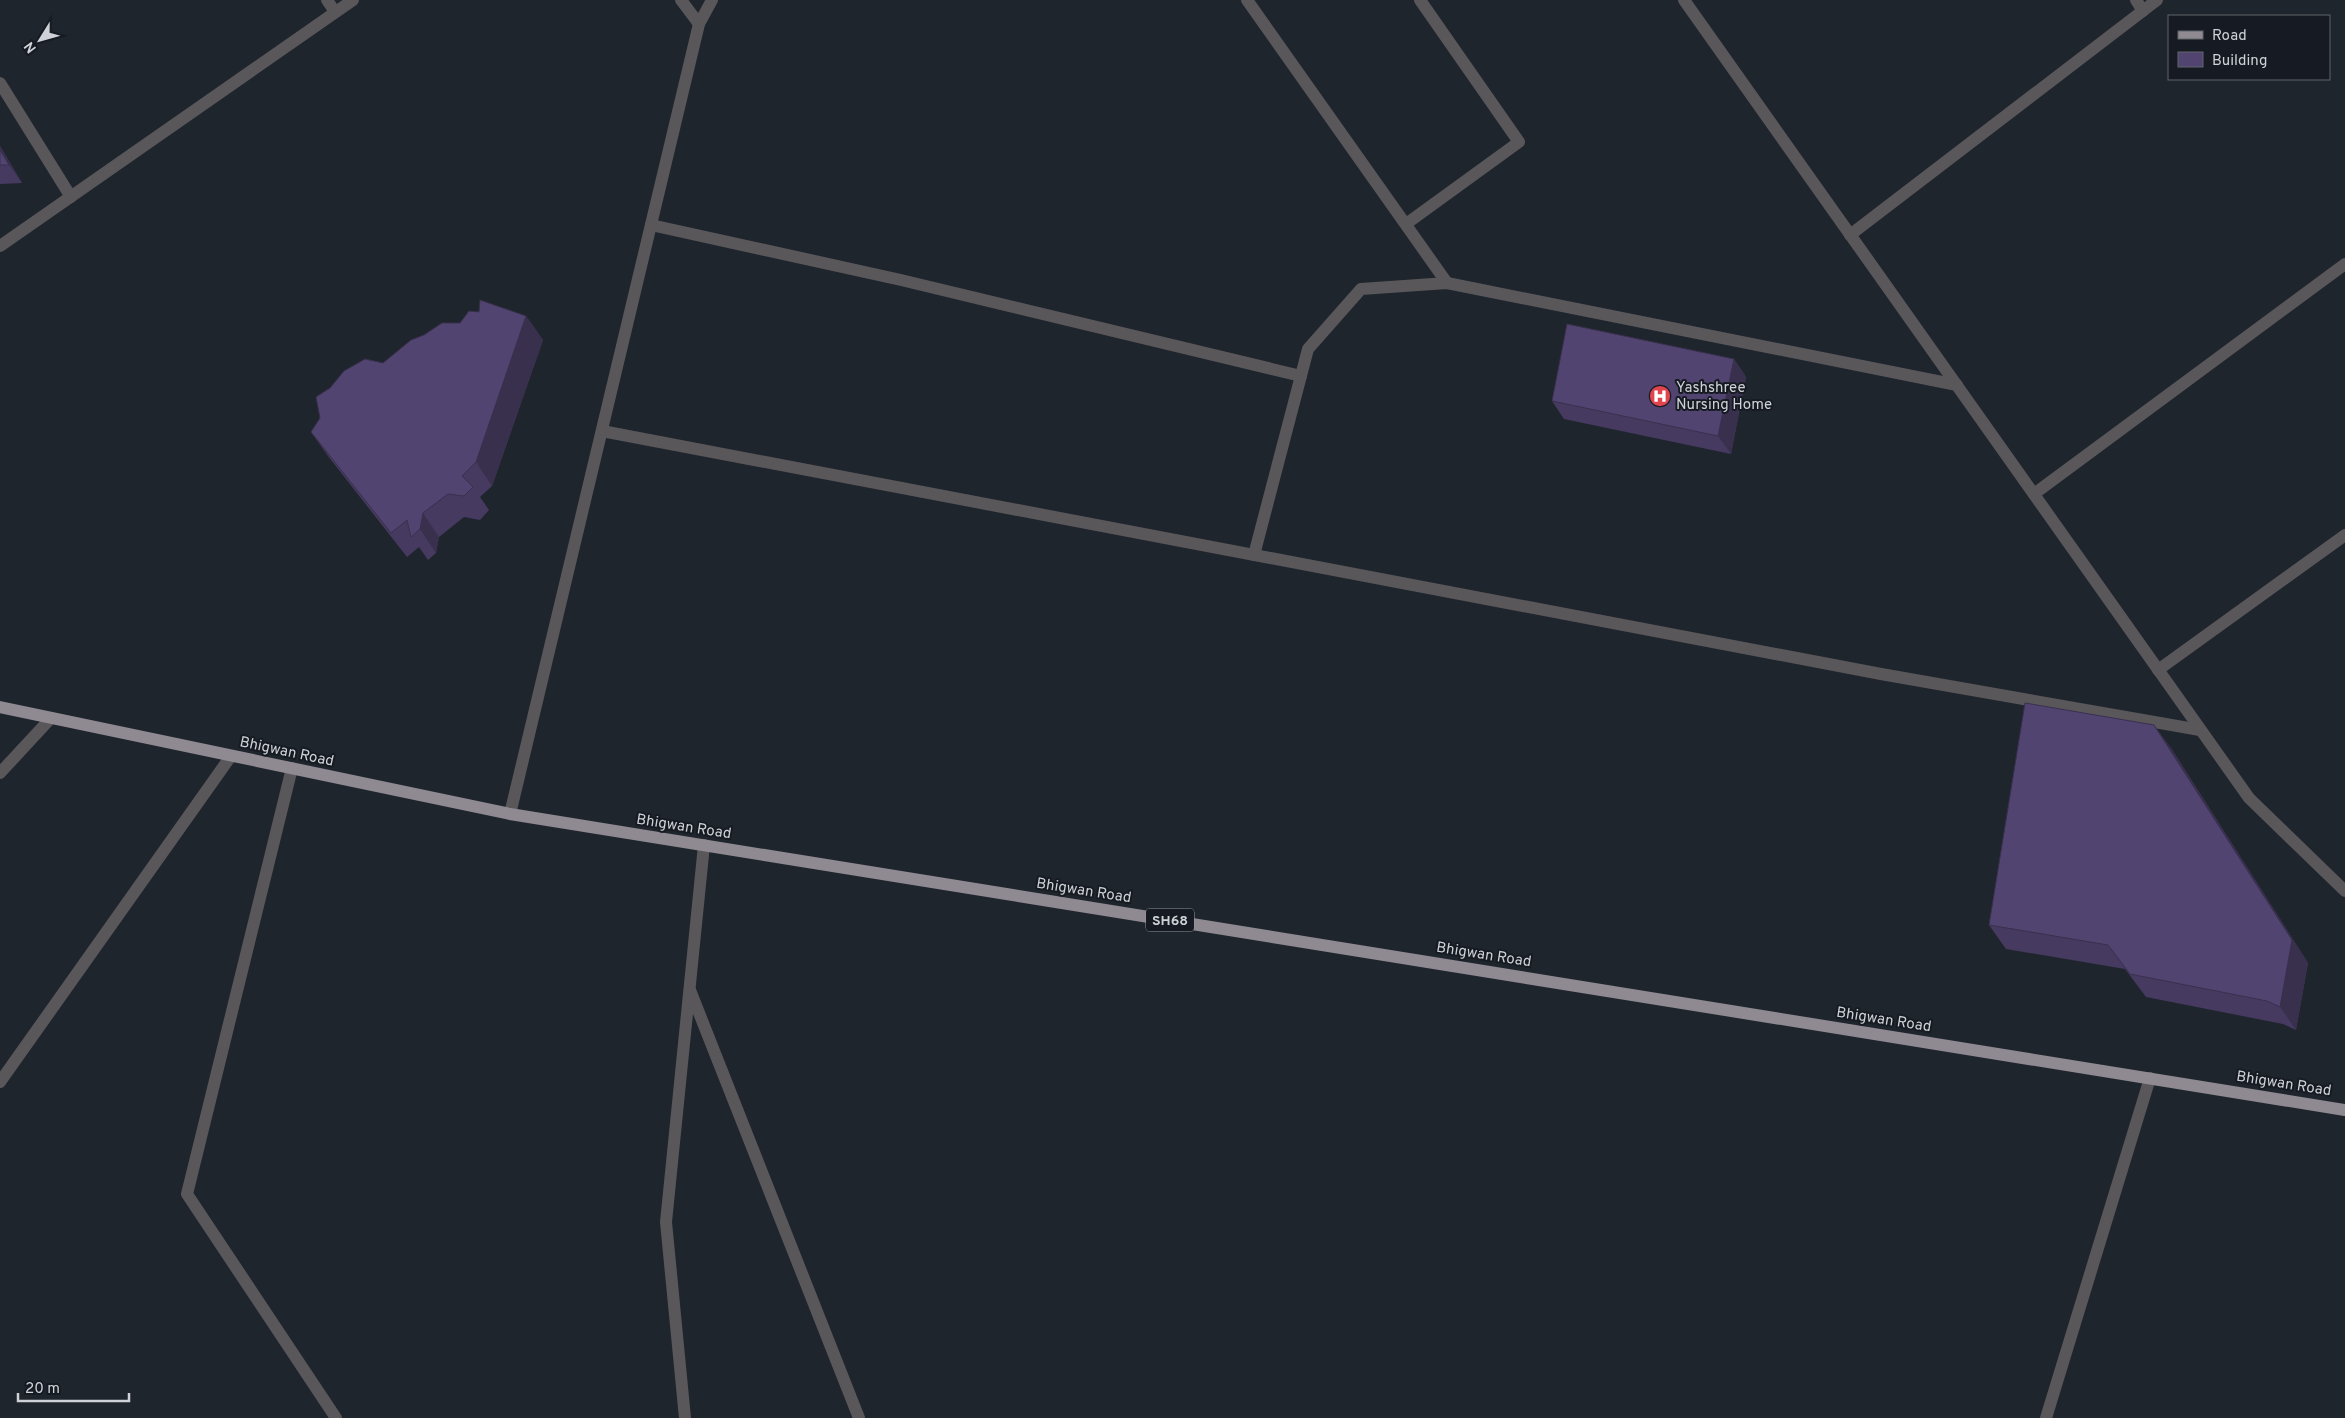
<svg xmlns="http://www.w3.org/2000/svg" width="2345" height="1418" viewBox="0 0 2345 1418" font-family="Overpass,sans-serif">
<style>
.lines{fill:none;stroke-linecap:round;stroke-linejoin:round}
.minor{stroke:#5a575b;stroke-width:12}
.tertiary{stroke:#5a575b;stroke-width:12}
.primary{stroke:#8f8992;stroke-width:12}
.wall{fill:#473a60}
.shaded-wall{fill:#39304e}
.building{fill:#524470;stroke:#39304e}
.labels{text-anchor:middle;stroke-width:4;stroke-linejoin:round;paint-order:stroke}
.shield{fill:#161b23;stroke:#979ba1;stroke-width:1}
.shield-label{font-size:14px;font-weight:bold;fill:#ced2d7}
.poi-label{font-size:15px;fill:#ced2d7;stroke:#161b23;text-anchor:start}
.street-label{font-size:15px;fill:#ced2d7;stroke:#161b23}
</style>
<rect width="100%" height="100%" fill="#1f252d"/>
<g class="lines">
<g class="minor">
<polyline points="327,0 335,12"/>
<polyline points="681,0 699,24"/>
<polyline points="1247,0 1447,283"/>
<polyline points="2136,0 2143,11"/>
<polyline points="0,83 71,197"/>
<polyline points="1406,224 1519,142 1420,0"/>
<polyline points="651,225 901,280 1301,376"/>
<polyline points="1850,235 2157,0"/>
<polyline points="0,246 353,0"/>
<polyline points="602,431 1881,674 2200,730"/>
<polyline points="2034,494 2345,264"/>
<polyline points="1254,555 1308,349 1361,289 1447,283 1957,385"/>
<polyline points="2158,670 2345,535"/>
<polyline points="292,768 187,1194 336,1418"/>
<polyline points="0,773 51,718"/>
<polyline points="510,814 699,24 712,0"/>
<polyline points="690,990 859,1418"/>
<polyline points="0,1082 231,756"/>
<polyline points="685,1418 666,1222 704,845"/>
<polyline points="2046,1418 2150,1078"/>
</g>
<polyline class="tertiary" points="1684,0 2249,798 2345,891"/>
<polyline class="primary" points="0,707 510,814 2345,1110"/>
</g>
<g class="wall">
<polygon points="0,146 22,183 0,184"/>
<polygon points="526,316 543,340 492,486 480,497 489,510 480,520 464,517 439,537 436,553 428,560 419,547 407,557 328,456 311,432 383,363 460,323"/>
<polygon points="1734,359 1746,377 1731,454 1564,419 1552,401"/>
<polygon points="2171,748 2308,963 2296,1030 2283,1024 2146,997 2125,969 2006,949 1989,925"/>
</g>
<g class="shaded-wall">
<polygon points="0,146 22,183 9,165 0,150"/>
<polygon points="526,316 543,340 492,486 476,462"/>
<polygon points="1734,359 1746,377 1731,454 1718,436"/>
<polygon points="423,513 439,537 436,553 420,529"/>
<polygon points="2154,725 2171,748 2308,963 2296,1030 2280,1007"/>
</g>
<g class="building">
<polygon points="0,150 9,165 0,165"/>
<polygon points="480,300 526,316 476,462 462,476 473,487 464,496 448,494 423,513 420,529 411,537 407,520 391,533 311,432 320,418 316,397 330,388 344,371 365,359 383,363 411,340 424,335 442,323 460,323 469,311 479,312"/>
<polygon points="1567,324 1734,359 1718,436 1552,401"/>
<polygon points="2025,703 2154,725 2292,940 2280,1007 2267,1001 2130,974 2108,945 1989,925"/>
</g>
<defs>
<g id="hospital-disc" transform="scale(1.125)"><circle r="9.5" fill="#e0444e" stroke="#161b23"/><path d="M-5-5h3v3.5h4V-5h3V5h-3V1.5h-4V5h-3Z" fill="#fff"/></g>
</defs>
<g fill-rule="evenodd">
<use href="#hospital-disc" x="1660" y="396"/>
</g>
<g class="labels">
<rect class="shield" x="1146" y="908.5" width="48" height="23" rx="4"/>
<g class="shield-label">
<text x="1170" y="925">SH68</text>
</g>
<g class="poi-label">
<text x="1676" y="392">Yashshree<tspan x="1676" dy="17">Nursing Home</tspan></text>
</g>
<g class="street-label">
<text transform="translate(287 751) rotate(12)" y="5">Bhigwan Road</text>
<text transform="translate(684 826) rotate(9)" y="5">Bhigwan Road</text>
<text transform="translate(1084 890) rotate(9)" y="5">Bhigwan Road</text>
<text transform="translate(1484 954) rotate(9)" y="5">Bhigwan Road</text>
<text transform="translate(1884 1019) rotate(9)" y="5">Bhigwan Road</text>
<text transform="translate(2284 1083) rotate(9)" y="5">Bhigwan Road</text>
</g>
</g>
<rect x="2168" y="15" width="162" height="65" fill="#161b23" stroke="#60646b"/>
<rect x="2178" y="31" width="25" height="8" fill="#8f8992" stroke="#60646b"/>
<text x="2212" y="40" font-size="15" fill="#ced2d7">Road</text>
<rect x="2178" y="52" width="25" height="15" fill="#524470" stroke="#60646b"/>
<text x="2212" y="65" font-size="15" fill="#ced2d7">Building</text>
<g transform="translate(40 40) rotate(233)" stroke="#161b23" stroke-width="4" paint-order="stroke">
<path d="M0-4L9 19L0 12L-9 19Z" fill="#ced2d7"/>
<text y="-8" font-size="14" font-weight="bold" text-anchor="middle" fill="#ced2d7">N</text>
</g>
<path d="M18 1393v8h111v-8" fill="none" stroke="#ced2d7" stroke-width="2.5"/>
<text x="25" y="1393" font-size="15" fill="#ced2d7" stroke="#161b23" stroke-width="4" paint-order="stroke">20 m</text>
</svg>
